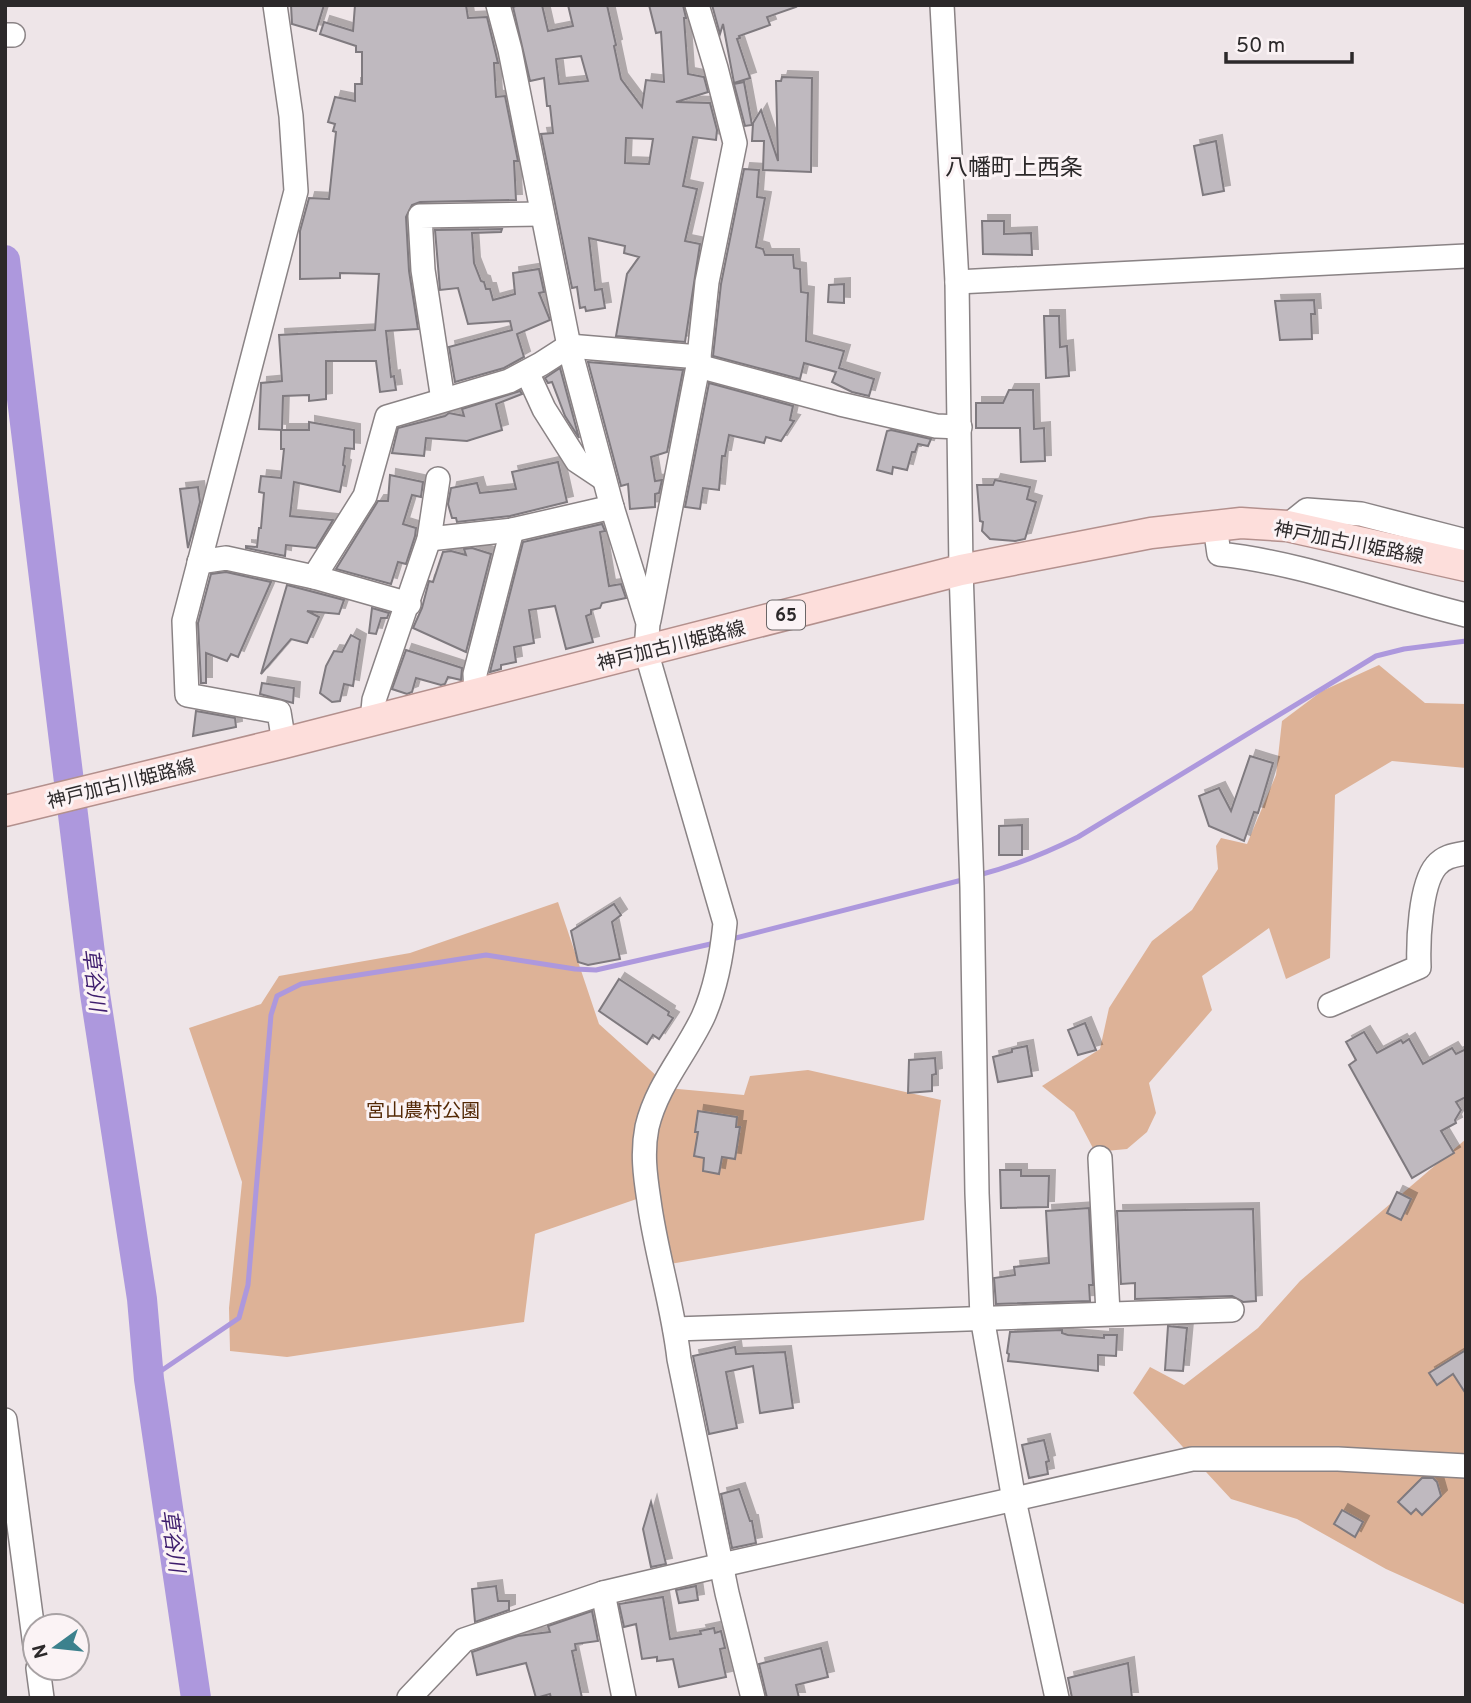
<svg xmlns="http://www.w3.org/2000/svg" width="1471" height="1703" viewBox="0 0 1471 1703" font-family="Overpass,'Noto Sans JP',sans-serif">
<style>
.green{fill:#ddb297}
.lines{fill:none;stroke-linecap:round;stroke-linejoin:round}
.stream{stroke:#ad98dd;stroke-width:5}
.river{stroke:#ad98dd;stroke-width:30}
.building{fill:#bfb9bf;stroke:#7f7a7f;stroke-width:2;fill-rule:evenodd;filter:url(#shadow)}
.minor-casing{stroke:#8a8385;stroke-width:26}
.major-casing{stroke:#b3908d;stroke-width:33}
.minor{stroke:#fff;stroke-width:23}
.major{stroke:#fddedb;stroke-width:30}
.labels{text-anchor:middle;stroke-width:6;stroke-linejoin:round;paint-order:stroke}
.shield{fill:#fbf3f5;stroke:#6a6667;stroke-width:2}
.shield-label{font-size:18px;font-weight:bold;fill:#2c292a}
.street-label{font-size:19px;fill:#2c292a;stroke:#fbf3f5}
.park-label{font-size:19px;fill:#532805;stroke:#fbf3f5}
.water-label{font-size:21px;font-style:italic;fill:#3e1d6d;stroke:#fbf3f5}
.quarter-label{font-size:23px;fill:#2c292a;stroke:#fbf3f5}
</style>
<defs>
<filter id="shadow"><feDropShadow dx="6" dy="-6" stdDeviation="0" flood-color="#0004"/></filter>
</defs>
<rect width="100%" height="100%" fill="#eee5e8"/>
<g class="green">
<polygon points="1379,665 1425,703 1466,704 1466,768 1392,761 1335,795 1330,958 1286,979 1269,928 1202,976 1212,1010 1149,1083 1156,1113 1147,1132 1127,1149 1095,1152 1074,1112 1042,1086 1100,1049 1109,1008 1152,941 1192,910 1218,869 1216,846 1221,838 1247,844 1276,775 1282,721 1322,691"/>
<polygon points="558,902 599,1024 659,1078 642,1116 657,1192 535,1234 524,1322 287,1357 230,1351 229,1308 242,1182 189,1028 261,1004 279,976 410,953"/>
<polygon points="808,1070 941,1100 924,1220 670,1264 652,1154 667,1088 744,1095 750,1076"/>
<polygon points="1466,1139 1466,1605 1386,1569 1297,1519 1231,1499 1133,1393 1150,1367 1184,1385 1258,1328 1300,1281"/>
</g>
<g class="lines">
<g class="stream">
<path d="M979,875C1014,866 1046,853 1078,837L1376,656L1404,649L1466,641"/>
<polyline points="728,940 966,879"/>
<polyline points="149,1379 239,1318 248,1285 271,1015 277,996 301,984 486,955 575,969 596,970 715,943"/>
</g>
<polyline class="river" points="5,260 95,994 142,1299 149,1379 196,1698"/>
</g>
<g class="building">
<polygon points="291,5 324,5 316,31 292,24"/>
<polygon points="355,5 466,5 468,18 487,17 498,63 494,63 496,97 505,96 518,161 514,161 516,200 420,202 412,205 406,217 409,271 418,329 386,331 391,377 394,376 396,390 380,392 376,361 326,361 326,399 309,401 309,395 283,396 282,430 259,429 261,383 282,381 279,335 375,330 379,274 340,273 340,278 300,279 300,231 309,198 329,199 336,132 333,131 335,124 328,122 335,97 355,101 355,84 362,84 362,52 356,52 356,46 320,34 324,22 353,31"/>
<path d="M518,5H542L548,31L573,26L568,5H607L616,45L614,46L621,79L642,107L646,80L664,82L661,32L656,33L649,5H683L686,18H684L688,74L704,77L708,92L676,102L710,103L717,130L716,140L693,137L683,186L697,189L685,241L700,244L685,342L616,336L627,274L639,257L624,253L625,246L589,238L595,290L602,289L605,308L586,311L585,307L580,308L577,287L572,288L541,134L553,133L550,106H547L544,78L530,81L513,7ZM581,56L588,81L559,84L556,59ZM626,138L653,139L649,164L625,163Z"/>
<polygon points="712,5 795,5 796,7 767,17 770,25 739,36 740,38 737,39 750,78 734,83 723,24 720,34"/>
<polygon points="782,77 812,78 811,172 763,170 764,141 752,141 753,123 761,110 778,161 776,81 781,81"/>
<polygon points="744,82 752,125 745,126 734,84"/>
<polygon points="1216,141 1224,191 1203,195 1194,146"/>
<polygon points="744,169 759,170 757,197 765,198 756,247 763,249 765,255 793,255 794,268 800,269 801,292 808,293 806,341 844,351 839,368 874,379 869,396 852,392 832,382 836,372 804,363 800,379 713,356 721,284"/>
<polygon points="982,221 1004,221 1004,234 1031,233 1032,255 983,254"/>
<polygon points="502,229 501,232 472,233 474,263 481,281 484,282 486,289 490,289 493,300 515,294 513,273 539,269 544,292 539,293 550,320 517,334 524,357 504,368 455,382 449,347 512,330 510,321 468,324 458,288 440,290 435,230"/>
<polygon points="844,284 844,303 828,302 829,285"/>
<polygon points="1314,300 1315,314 1311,314 1312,339 1280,340 1275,301"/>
<polygon points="1044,316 1059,316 1060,347 1067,346 1069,376 1046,378"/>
<polygon points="588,362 683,370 667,452 651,457 655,481 662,480 659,493 655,494 655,507 630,509 628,484 621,486"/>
<polygon points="560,368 579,438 565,416 552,382 548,383 545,378"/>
<polygon points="709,383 793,406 790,420 794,421 781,441 766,437 764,443 729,435 725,456 722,456 719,490 703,488 700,509 685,507"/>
<polygon points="1009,390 1033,390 1034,429 1044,428 1045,461 1021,462 1020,428 976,428 976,403 1003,403"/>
<polygon points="520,391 522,394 496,404 502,430 467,441 426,438 424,456 392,453 398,428 445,416 449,413 464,416 462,409"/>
<polygon points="309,422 354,430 354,449 345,448 343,465 345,466 340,492 294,482 290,516 333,520 316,548 286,545 285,556 246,548 246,546 257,547 259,528 261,528 264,493 259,492 261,476 281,478 284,449 281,449 281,430 309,430"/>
<polygon points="891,430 931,439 928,446 918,444 915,452 912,452 907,470 893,467 892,474 877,470 887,431"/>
<polygon points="558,462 567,502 510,516 457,522 456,518 452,518 448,504 451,488 477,483 480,493 516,489 512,472"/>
<polygon points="390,475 423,482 421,497 412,495 403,524 416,528 415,536 406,564 398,562 391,584 336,569 378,501 388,501"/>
<polygon points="995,480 1030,487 1027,499 1036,502 1025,539 1015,541 990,539 982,531 983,522 980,521 977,485 993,485"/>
<polygon points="198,487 200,502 188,548 180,489"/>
<polygon points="602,524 605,531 600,532 609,586 621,584 626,598 602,603 600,608 591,610 591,614 586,616 593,642 566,649 555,606 529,610 534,643 514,647 516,662 501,665 501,669 490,672 523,542"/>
<polygon points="472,548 491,554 466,652 413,628 422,608 429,581 433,582 443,552 451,551 466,555 464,549"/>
<polygon points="226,572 271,582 238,657 231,654 227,661 206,653 206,683 201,683 198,623 211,574"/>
<polygon points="287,585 344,600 339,614 307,611 319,617 307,643 291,639 261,674"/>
<polygon points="372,608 389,613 387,618 381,618 376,634 369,633"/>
<polygon points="351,635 360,640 353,686 344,684 340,701 332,702 320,693 326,666 334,651 342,652"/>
<polygon points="406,650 462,668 461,680 448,677 445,684 441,685 416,678 412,692 407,694 392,689"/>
<polygon points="262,683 294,688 293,703 260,694"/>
<polygon points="196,711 235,718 236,727 193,736"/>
<polygon points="1250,756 1273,763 1258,813 1254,812 1244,841 1209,826 1199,796 1219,788 1231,811"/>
<polygon points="1022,825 1022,855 999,855 999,826"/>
<polygon points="614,904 621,915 612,922 620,959 588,965 578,962 571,931"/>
<polygon points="619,979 669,1012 668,1015 673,1018 659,1039 653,1035 647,1044 599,1011"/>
<polygon points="1085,1023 1096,1050 1078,1055 1068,1030"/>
<polygon points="1364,1032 1377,1053 1401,1040 1403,1043 1409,1039 1423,1064 1452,1048 1456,1054 1466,1049 1466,1097 1456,1102 1461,1110 1455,1120 1456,1123 1441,1131 1454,1153 1412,1178 1349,1065 1356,1060 1346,1042"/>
<polygon points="1027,1046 1032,1076 998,1082 993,1057 1012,1052 1012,1049"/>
<polygon points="935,1058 936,1074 932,1075 932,1091 908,1093 909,1060"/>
<polygon points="698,1111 737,1117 736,1127 740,1127 735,1159 722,1157 719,1174 703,1171 704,1158 694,1156 698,1132 695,1132"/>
<polygon points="1000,1170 1021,1170 1021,1176 1049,1176 1048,1207 1001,1208"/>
<polygon points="1397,1192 1411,1199 1401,1220 1387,1213"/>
<polygon points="1089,1208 1093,1285 1089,1285 1090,1301 996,1304 994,1278 1015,1275 1014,1267 1049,1263 1046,1211"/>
<polygon points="1253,1209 1256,1301 1243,1302 1232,1296 1135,1299 1135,1283 1121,1284 1117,1211"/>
<polygon points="1168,1326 1187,1328 1183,1371 1165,1370"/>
<polygon points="1062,1330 1062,1333 1068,1335 1104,1338 1104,1335 1117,1335 1116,1356 1098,1355 1098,1371 1008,1361 1009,1354 1007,1353 1010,1332"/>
<polygon points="735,1347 736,1354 785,1352 793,1408 760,1413 753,1366 726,1372 737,1428 709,1434 693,1356"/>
<polygon points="1466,1350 1466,1394 1453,1374 1437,1385 1429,1373"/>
<polygon points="1044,1440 1049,1461 1046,1462 1048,1474 1029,1478 1022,1445"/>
<polygon points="1422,1478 1433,1478 1437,1482 1441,1496 1422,1515 1416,1509 1411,1514 1398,1502"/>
<polygon points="739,1489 750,1521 752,1521 756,1543 732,1548 721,1494"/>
<polygon points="651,1502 666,1564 651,1567 643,1529"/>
<polygon points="1342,1510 1363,1522 1355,1537 1334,1524"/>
<polygon points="496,1586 498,1601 509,1601 509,1610 475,1622 472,1589"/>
<polygon points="696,1586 698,1600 679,1603 676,1590"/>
<polygon points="663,1597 670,1639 701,1634 700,1631 714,1628 715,1633 721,1631 725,1648 720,1649 726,1677 679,1687 673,1659 657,1661 657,1657 642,1659 636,1624 624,1627 619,1604"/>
<polygon points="592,1611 598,1641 575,1644 576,1650 572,1651 582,1698 551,1698 550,1694 536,1698 526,1663 477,1675 472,1652 518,1636 550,1632 548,1626"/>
<polygon points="821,1648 828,1677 796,1685 799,1698 767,1698 759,1664"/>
<polygon points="1128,1663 1132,1698 1072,1698 1068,1678"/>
</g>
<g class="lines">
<g class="minor-casing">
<g id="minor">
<polyline points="275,5 291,116 296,191 184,621 187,695 279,712 284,743"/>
<path d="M498,5L510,50L569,346L612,507L648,623L646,651L725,923C722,954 716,988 703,1017C685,1055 657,1085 647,1127C642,1152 645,1175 649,1201C656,1254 673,1305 679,1359L727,1593L753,1698"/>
<polyline points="942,5 957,282 961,570 972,887 977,1193 982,1317 1014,1500 1057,1698"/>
<polyline points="5,35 13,35"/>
<polyline points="957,282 1466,256"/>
<polyline points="698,366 840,404 936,426 960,427"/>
<polyline points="527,372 544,409 577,461 604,479"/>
<polyline points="443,400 423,270 420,216 542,214"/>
<path d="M1215,526L1219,554C1304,563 1383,595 1466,615"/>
<polyline points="1287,526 1307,510 1361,514 1466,541"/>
<polyline points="429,539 512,530 612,507"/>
<polyline points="199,562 226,558 314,577 365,496 387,417 509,381 541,364 569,346 699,357"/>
<polyline points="314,577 409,604"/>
<polyline points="649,620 698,366 707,282 735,143 716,68 697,5"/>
<polyline points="476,694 475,674 512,530"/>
<polyline points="372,721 374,700 429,539 438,479"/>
<path d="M1330,1005L1419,967C1418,942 1420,885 1436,866C1444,856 1455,855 1466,853"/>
<polyline points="1100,1158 1108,1313"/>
<polyline points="675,1329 1232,1310"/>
<polyline points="5,1420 35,1646"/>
<polyline points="603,1593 624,1698"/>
<polyline points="38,1668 42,1698"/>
<polyline points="409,1698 464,1640 603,1593 722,1565 1192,1459 1338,1459 1466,1466"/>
</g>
</g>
<g class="major-casing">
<polyline id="major" points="5,811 284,743 961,570 1151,533 1241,523 1287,526 1466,566"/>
</g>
<use href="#minor" class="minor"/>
<use href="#major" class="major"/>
</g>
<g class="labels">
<rect class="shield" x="767" y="600.5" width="38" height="29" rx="5"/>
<g class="shield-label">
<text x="786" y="621">65</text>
</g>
<g class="street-label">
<text transform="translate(1349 542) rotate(11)" y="7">神戸加古川姫路線</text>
<text transform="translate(671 645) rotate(-14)" y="7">神戸加古川姫路線</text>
<text transform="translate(121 783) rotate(-14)" y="7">神戸加古川姫路線</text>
</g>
<g class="park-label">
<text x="423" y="1117">宮山農村公園</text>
</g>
<g class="water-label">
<text transform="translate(94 980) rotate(83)" y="7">草谷川</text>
<text transform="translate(173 1541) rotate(82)" y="7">草谷川</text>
</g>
<g class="quarter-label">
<text x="1014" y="175">八幡町上西条</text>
</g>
</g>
<rect width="1471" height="1703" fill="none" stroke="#2c292a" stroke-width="14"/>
<g transform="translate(56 1647) rotate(255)"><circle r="33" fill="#fbf3f5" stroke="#a8a2a4" stroke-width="2"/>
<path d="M0-5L12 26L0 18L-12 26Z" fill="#3c818d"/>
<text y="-10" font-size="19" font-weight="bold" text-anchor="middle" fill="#2c292a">N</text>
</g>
<path d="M1226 52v10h126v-10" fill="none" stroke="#2c292a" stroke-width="3.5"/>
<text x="1236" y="52" font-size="21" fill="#2c292a" stroke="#fbf3f5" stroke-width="5" paint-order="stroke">50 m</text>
</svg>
